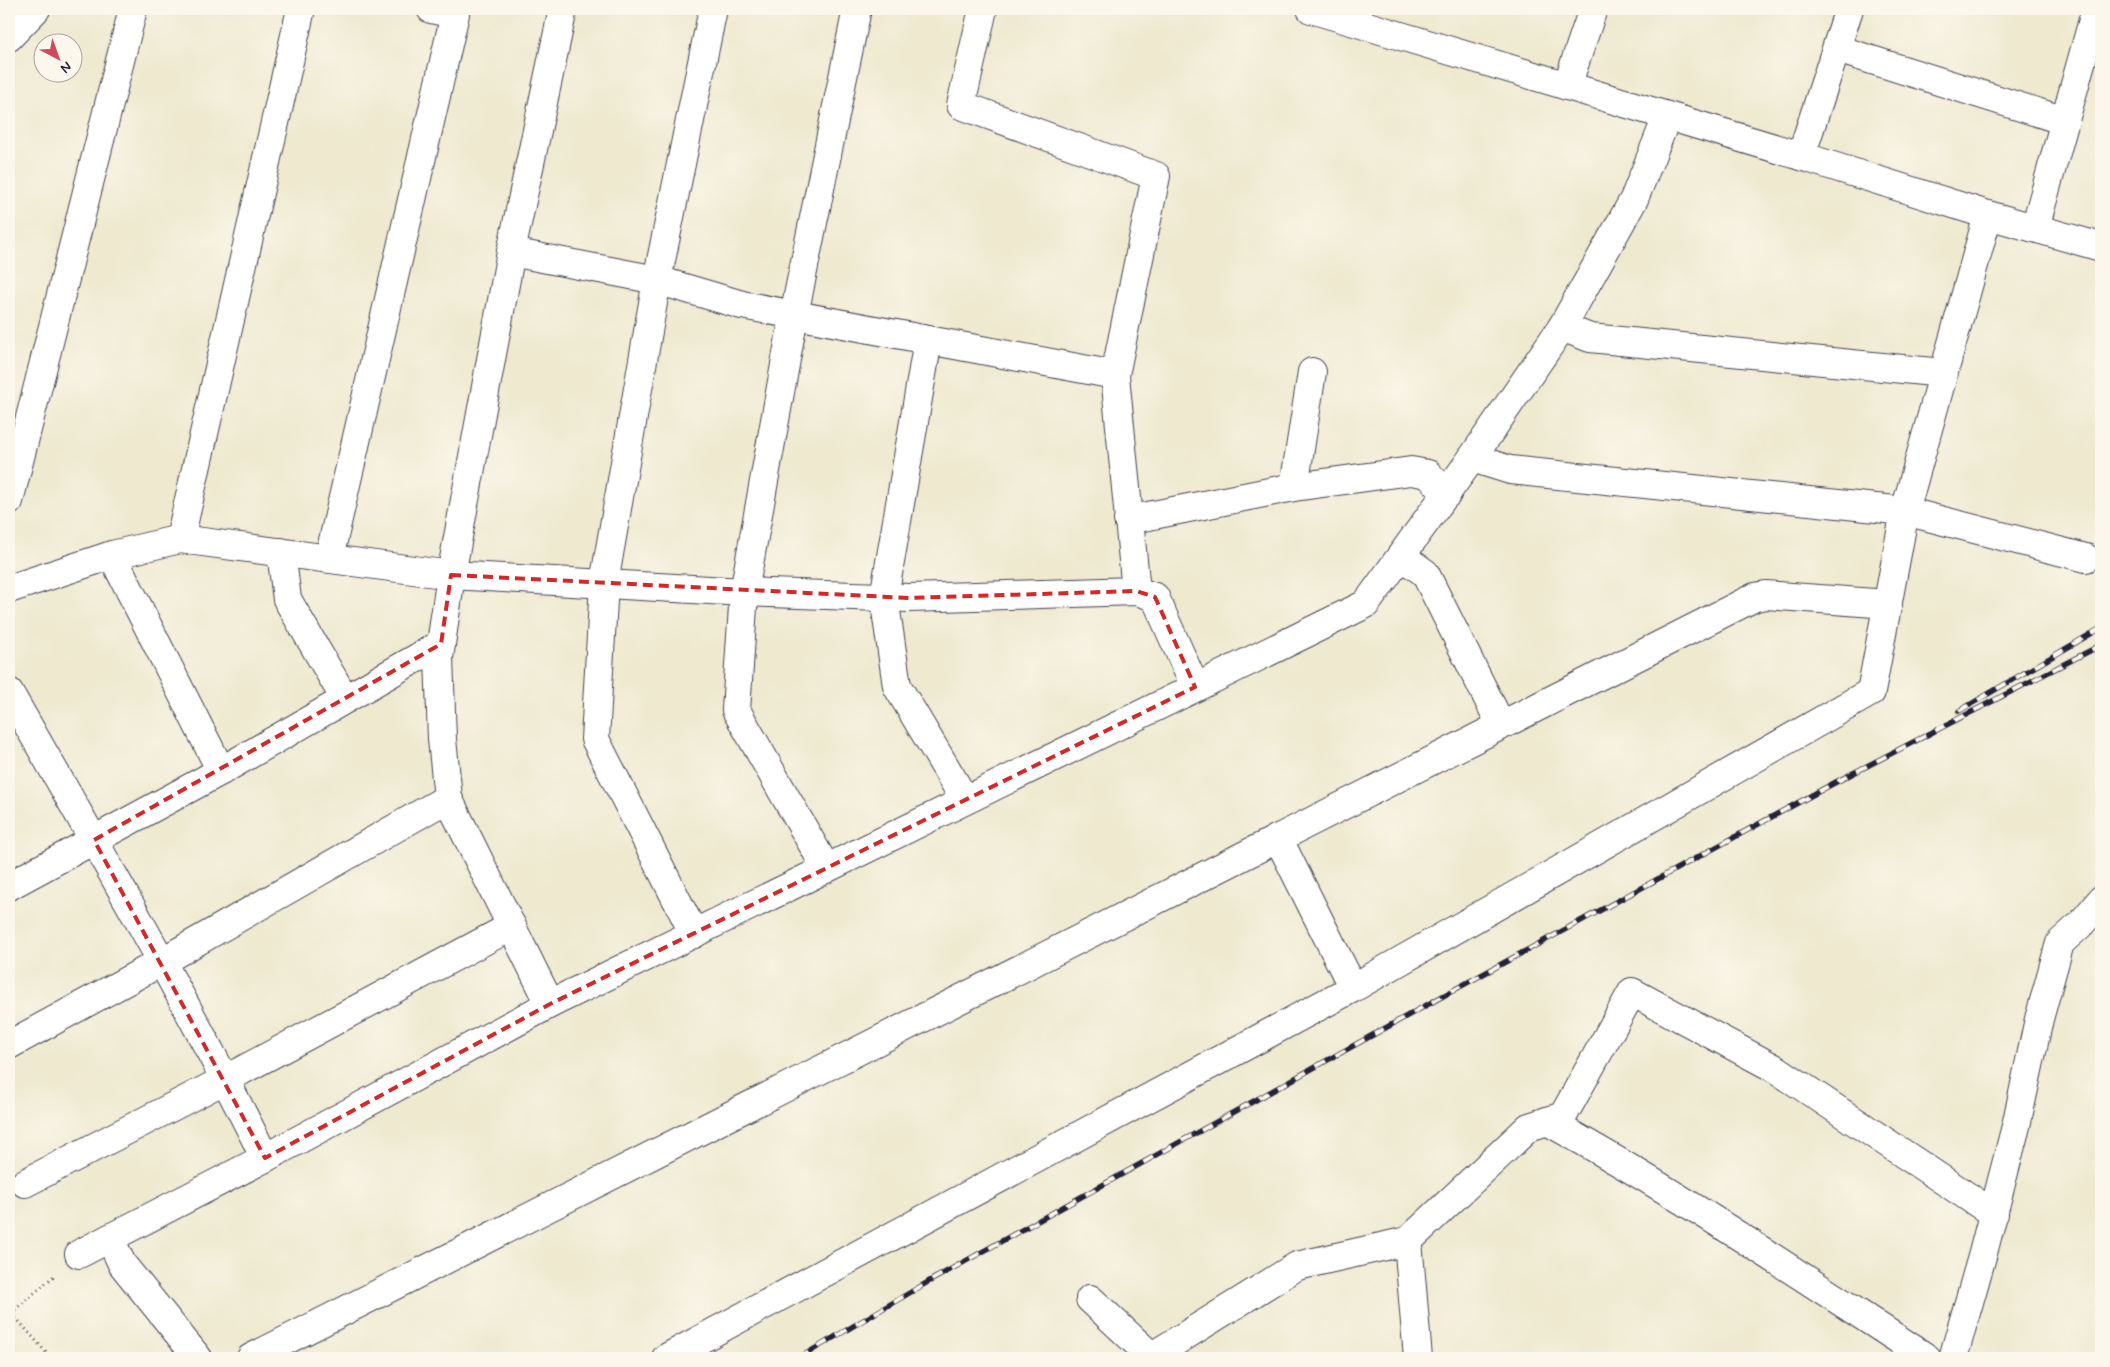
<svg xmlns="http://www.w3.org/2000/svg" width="2110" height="1367" viewBox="0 0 2110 1367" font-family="Mynerve,sans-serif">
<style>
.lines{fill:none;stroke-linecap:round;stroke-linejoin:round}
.minor-casing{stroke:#414051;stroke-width:30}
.path{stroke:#414051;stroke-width:3;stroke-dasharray:1 4;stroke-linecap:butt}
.minor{stroke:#fff;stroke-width:28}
.rail-casing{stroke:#22223b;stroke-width:5.5}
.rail{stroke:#fbf7ec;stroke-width:4;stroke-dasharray:11;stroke-linecap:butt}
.marked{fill:none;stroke:#d62828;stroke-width:4;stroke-dasharray:10 6;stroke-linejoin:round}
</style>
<rect width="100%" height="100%" fill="#fbf7ec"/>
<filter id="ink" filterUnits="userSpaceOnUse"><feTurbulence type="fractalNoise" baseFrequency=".02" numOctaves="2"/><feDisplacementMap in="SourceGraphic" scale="10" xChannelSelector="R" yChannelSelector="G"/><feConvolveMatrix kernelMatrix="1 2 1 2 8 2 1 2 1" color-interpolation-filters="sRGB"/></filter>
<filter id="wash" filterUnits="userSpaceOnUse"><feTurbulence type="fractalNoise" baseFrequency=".0096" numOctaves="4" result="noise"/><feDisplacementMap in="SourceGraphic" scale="20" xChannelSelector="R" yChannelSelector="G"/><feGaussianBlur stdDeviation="1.12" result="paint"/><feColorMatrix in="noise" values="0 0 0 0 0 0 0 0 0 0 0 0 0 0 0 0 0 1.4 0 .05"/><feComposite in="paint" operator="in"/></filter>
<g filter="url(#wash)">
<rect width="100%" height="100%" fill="#eee9cf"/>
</g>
<g filter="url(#ink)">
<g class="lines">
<g class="minor-casing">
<g id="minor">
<polyline points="983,9 961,105 1156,176 1115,375"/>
<polyline points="1311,9 1801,156 1988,215 2101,247"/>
<polyline points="9,37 36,9"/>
<polyline points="1837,49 2065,121"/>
<polyline points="1567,86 1593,9"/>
<polyline points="1801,156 1849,9"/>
<polyline points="2035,228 2096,9"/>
<polyline points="511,252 657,280 742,305 1115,375 1136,591"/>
<polyline points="1562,327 1590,338 1943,373"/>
<polyline points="928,340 884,597 897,686 965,800"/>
<polyline points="1472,458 1510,470 1905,511 2086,558"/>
<polyline points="1294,487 1312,372"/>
<polyline points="9,501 133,9"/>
<polyline points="1128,520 1294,487 1411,471 1428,474 1447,494"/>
<polyline points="180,539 301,9"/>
<polyline points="281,552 287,599 345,699"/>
<polyline points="112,555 221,771"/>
<polyline points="1401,556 1425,573 1501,725"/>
<polyline points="329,558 455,14 431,9"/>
<polyline points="9,589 112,555 180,539 451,575 744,592 909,598 1136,591 1155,597 1195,687"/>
<path d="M9,692C97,846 186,999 265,1158"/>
<polyline points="1278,838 1353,988"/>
<polyline points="826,868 736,710 744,592 794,315 857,9"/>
<polyline points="9,886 221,771 441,644"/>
<polyline points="694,934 595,739 604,583 657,280 713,9"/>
<polyline points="550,1004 448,798 442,739 439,658 451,575 511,252 563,9"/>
<polyline points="9,1045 161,962 448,798"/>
<path d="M1547,1121C1678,1193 1802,1277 1927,1358"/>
<polyline points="25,1183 226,1079 512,926"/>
<polyline points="110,1238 122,1264 198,1358"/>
<polyline points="1408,1241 1418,1358"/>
<polyline points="79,1254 265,1158 550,1004 1366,604 1472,458 1562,327 1634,199 1667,117"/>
<polyline points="1090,1299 1153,1358"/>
<polyline points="1151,1357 1297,1266 1408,1241 1529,1127 1563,1116 1632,992 1776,1069 1994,1214"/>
<polyline points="251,1358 1755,597 1766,595 1888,604"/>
<polyline points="666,1358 1353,988 1871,692 1905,511 1988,215"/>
<polyline points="1953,1358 1983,1253 2016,1126 2039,1019 2060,943 2081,924 2101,900"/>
</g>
</g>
<g class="path">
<polyline points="9,1310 51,1358"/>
<polyline points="11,1313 54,1276"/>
</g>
<use href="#minor" class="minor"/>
<g class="rail-casing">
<g id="rail">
<polyline points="1959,711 2101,628"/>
<polyline points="799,1358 928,1282 1452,991 1836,782 2101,645"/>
</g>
</g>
<use href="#rail" class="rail"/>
</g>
</g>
<path class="marked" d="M451,575L909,598L1136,591L1155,597L1195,687L550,1004L265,1158L94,840L441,644Z"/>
<rect width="2110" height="1367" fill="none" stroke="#fbf7ec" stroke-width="30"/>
<g transform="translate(58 58) rotate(139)"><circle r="24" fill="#fbf7ec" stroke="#a4a2a5"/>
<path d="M0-4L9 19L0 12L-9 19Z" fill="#d1495b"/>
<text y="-8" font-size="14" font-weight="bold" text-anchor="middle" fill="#22223b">N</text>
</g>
</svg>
